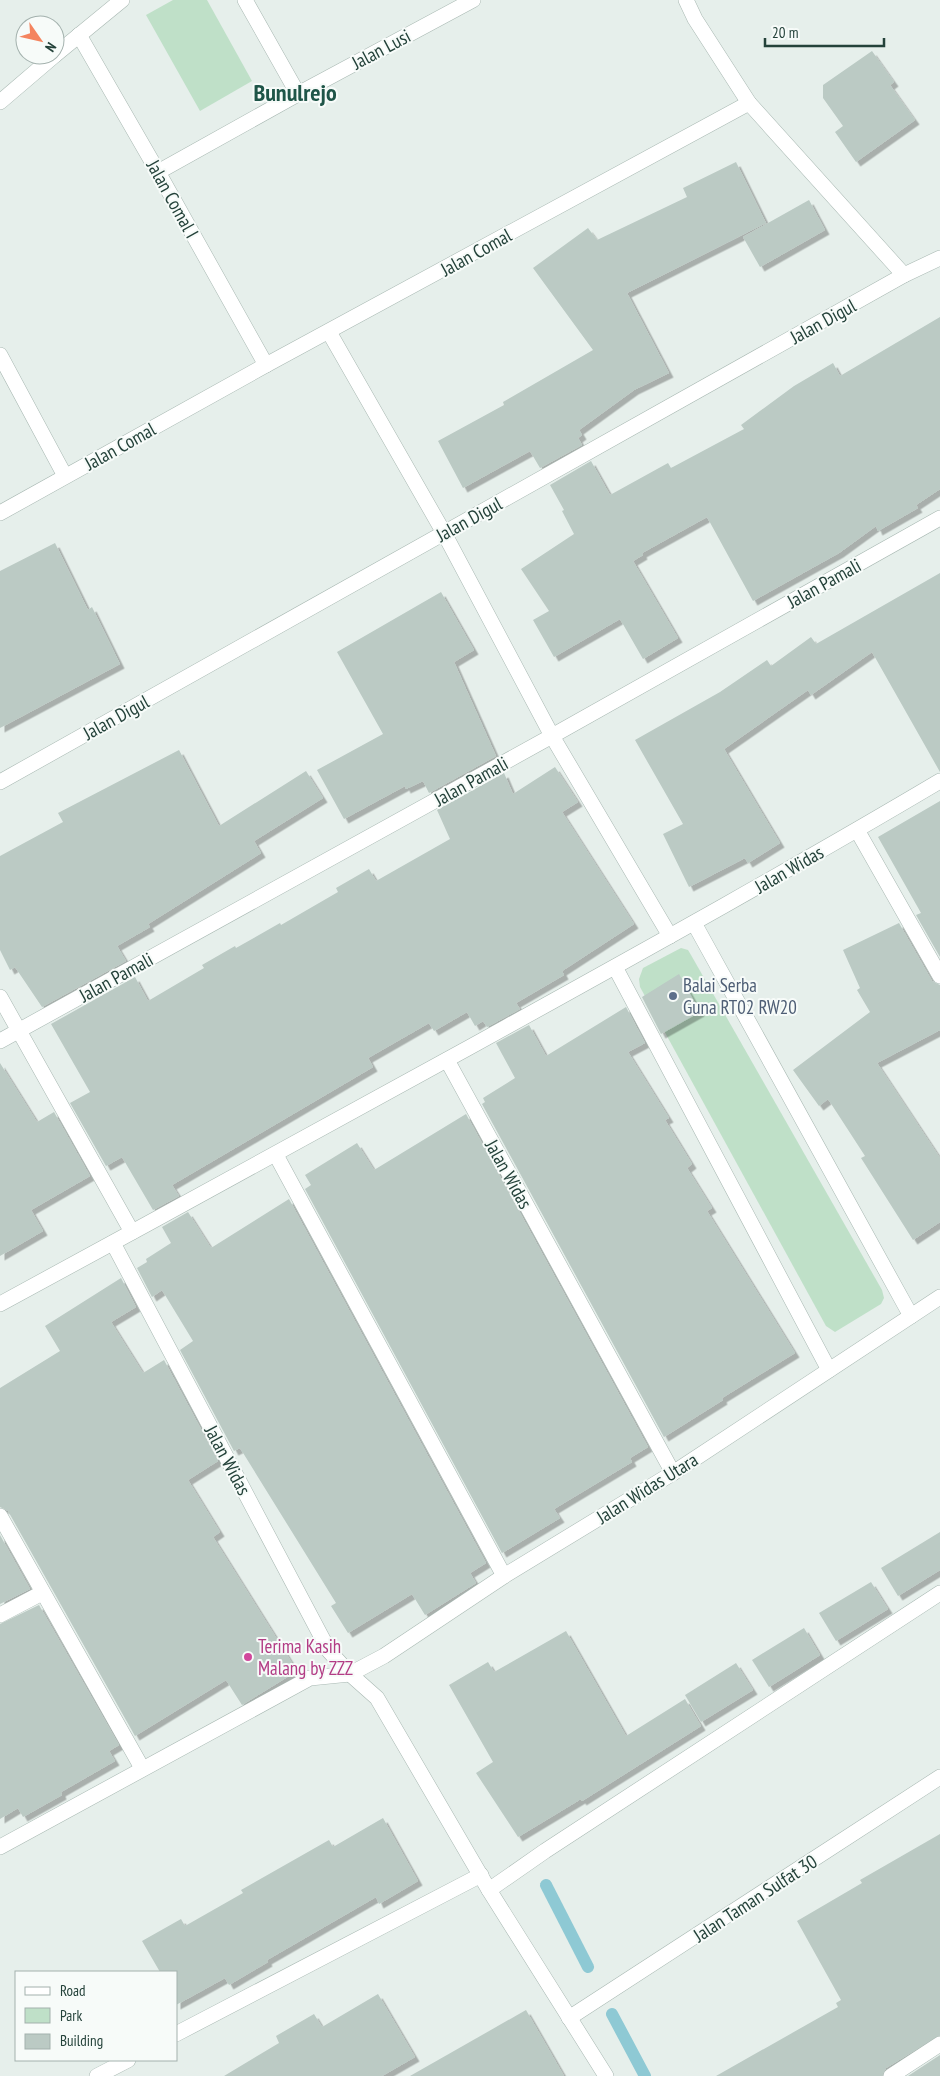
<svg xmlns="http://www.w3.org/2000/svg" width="940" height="2076" viewBox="0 0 940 2076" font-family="'PT Sans Narrow',sans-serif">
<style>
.park{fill:#bfe0c8}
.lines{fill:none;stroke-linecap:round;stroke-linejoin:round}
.stream{stroke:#8ec9d4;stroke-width:12}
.building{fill:#bbcac4;filter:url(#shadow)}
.street-casing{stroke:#a8b8b2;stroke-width:16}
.street{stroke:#fff;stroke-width:15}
.service-dot{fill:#5c6f8a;stroke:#f7fbf9;stroke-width:2}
.hotel-dot{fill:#d1479c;stroke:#f7fbf9;stroke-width:2}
.labels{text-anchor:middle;stroke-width:4;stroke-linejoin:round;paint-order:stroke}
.street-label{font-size:19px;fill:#24423a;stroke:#f7fbf9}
.service-label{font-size:19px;fill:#4e5e75;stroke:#f7fbf9;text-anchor:start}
.hotel-label{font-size:19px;fill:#b23c85;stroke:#f7fbf9;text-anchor:start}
.district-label{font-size:24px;font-weight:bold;fill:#1f5548;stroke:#f7fbf9}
</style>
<defs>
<filter id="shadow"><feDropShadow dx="4.5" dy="4.5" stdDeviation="0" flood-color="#0004"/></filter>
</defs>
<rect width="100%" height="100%" fill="#e6efeb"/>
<g class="park">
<polygon points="173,0 207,0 252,81 200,111 146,15"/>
<polygon points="681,948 688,950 691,955 882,1290 884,1298 881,1304 835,1332 826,1326 640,987 639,979 643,968"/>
</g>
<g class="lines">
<g class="stream">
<polyline points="546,1885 588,1967"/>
<polyline points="612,2014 645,2076"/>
</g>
</g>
<g class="building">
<polygon points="872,51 894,82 890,85 915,120 856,162 835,132 843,126 823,98 823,85"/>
<polygon points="736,162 766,223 627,293 669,373 634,390 579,430 582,435 578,438 582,445 540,468 530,451 463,488 438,441 504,405 503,402 593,350 533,268 588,228 597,240 687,197 683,188"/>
<polygon points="809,200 825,230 760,267 743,237"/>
<polygon points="940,317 940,489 916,505 918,508 878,531 876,526 839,553 753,601 707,517 642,553 643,555 633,561 678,638 643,659 620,619 554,657 533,620 549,611 521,569 574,534 562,511 564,510 550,485 591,461 610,495 668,463 671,468 744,429 741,425 794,386 833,363 840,376"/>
<polygon points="55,543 88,610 92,607 120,664 0,728 0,571"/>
<polygon points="940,573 940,772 872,652 811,695 808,690 724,749 780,843 748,863 745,858 689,887 663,834 683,824 635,740 720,692 767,660 771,666 811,637 816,644"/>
<polygon points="441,592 474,650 454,662 496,756 429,793 423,781 406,789 405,786 344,819 317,770 383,734 337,652"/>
<polygon points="179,750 219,826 306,771 323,798 254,841 261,853 148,924 150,927 117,946 126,961 42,1007 15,967 10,970 0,950 0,856 63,822 58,813"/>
<polygon points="555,767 578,802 562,812 634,924 562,971 564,975 516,1003 520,1009 487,1027 483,1021 475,1026 467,1012 434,1031 429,1023 368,1058 373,1067 172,1185 179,1196 153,1210 122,1157 106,1166 70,1103 90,1092 51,1024 135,977 148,1001 204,968 202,965 235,946 236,948 280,923 281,925 338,892 336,888 369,869 376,881 450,839 437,810 504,773 513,794"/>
<polygon points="940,801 940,957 916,915 921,913 878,837"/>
<polygon points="899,923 932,981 940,985 940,1030 877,1063 940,1158 940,1222 913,1240 861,1158 865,1156 828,1099 819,1106 793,1070 870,1012 857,990 860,988 843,950"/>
<polygon points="679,974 700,1012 661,1034 642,997"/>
<polygon points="626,1007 645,1043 628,1052 669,1118 665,1120 692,1164 687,1168 712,1208 707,1211 795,1353 722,1398 723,1400 664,1437 482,1104 485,1102 483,1098 515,1078 496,1043 529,1025 546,1056"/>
<polygon points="0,1063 37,1122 54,1112 90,1176 31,1210 43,1231 0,1256"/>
<polygon points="466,1114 648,1447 630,1458 632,1462 554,1509 560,1518 502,1553 305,1189 311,1185 305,1175 357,1143 374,1170"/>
<polygon points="289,1199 486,1563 470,1573 476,1583 425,1615 412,1594 348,1633 331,1606 336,1603 240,1448 234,1451 180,1350 193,1341 162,1290 152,1297 137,1268 147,1262 146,1259 171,1243 162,1227 188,1212 211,1248"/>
<polygon points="121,1278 136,1307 111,1322 143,1373 164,1360 218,1461 188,1480 220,1532 213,1537 297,1671 242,1705 226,1680 135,1736 8,1511 0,1507 0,1388 60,1351 45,1326"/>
<polygon points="940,1532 940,1570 898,1596 881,1568"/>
<polygon points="0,1535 30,1589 0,1604"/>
<polygon points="871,1582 888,1609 836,1641 819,1613"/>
<polygon points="39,1605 119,1745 109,1751 115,1761 61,1792 62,1795 23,1817 18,1808 0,1819 0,1624"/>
<polygon points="804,1628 820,1655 769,1687 752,1660"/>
<polygon points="566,1631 626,1736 685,1699 701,1726 582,1801 581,1799 518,1837 476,1773 493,1762 449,1685 488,1662 494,1672"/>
<polygon points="736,1663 753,1690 701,1722 685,1695"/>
<polygon points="383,1818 418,1881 379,1904 376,1897 267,1960 268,1962 229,1985 225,1978 176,2005 176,1972 160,1972 142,1941 181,1919 185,1926 243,1893 241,1890 329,1840 333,1847"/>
<polygon points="940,1834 940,2035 886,2068 882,2076 716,2076 838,2007 836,2003 841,2000 797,1921 862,1883 860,1880"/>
<polygon points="378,1994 415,2057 382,2076 224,2076 279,2043 276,2036 314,2014 322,2027"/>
<polygon points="526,2010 564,2076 410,2076"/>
<polygon points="940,2055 940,2076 908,2076"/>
</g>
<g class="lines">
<g class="street-casing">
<g id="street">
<polyline points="245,0 298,94"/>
<polyline points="686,0 695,19 749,103"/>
<polyline points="79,35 158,172 266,365"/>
<polyline points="55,55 122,0"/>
<polyline points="0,102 55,55"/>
<polyline points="158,172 298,94 473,0"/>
<polyline points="329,332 444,533 552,736 670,936"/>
<polyline points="0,355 65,476"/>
<polyline points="0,513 266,365 749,103 904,275"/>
<polyline points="0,782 904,275 940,258"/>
<polyline points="857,830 940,976"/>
<polyline points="694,923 911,1316"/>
<polyline points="615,967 829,1370"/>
<polyline points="0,997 132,1232"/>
<polyline points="0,1041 552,736 940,518"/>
<polyline points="447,1060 673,1473"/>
<polyline points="276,1155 504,1576"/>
<polyline points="113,1243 329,1651 350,1674 377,1698 489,1890 606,2076"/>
<path d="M0,1304C157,1219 313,1133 470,1047C627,960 785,873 940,781"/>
<polyline points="0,1516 142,1768"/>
<polyline points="0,1615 42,1593"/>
<polyline points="0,1847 310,1678 350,1674 384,1656 504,1576 673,1473 940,1297"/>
<polyline points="489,1890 545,1851 940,1593"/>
<polyline points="569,2018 940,1777"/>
<polyline points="176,2034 481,1875"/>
<polyline points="97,2076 128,2060"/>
<polyline points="891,2076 940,2044"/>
</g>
</g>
<use href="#street" class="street"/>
</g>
<circle class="service-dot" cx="673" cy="996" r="5"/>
<circle class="hotel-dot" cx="248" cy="1657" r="5"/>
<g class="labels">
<g class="street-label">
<text transform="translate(381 49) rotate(-28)" y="7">Jalan Lusi</text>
<text transform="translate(173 199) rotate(61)" y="7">Jalan Comal I</text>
<text transform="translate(476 252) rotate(-29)" y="7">Jalan Comal</text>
<text transform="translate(823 321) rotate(-29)" y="7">Jalan Digul</text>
<text transform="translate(120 446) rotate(-29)" y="7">Jalan Comal</text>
<text transform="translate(469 519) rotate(-29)" y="7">Jalan Digul</text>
<text transform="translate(824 583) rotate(-29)" y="7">Jalan Pamali</text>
<text transform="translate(116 717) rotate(-29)" y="7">Jalan Digul</text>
<text transform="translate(471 781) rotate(-29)" y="7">Jalan Pamali</text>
<text transform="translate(789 869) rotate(-30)" y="7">Jalan Widas</text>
<text transform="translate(116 977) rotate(-29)" y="7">Jalan Pamali</text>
<text transform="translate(509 1174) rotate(61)" y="7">Jalan Widas</text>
<text transform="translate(228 1460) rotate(62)" y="7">Jalan Widas</text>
<text transform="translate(647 1488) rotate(-32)" y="7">Jalan Widas Utara</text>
<text transform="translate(755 1898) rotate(-33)" y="7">Jalan Taman Sulfat 30</text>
</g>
<g class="service-label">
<text x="683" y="992">Balai Serba<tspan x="683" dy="22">Guna RT02 RW20</tspan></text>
</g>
<g class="hotel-label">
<text x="258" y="1653">Terima Kasih<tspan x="258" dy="22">Malang by ZZZ</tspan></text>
</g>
<g class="district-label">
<text x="295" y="101">Bunulrejo</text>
</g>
</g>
<rect x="15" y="1971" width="162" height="90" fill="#f7fbf9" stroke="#a3b1ad"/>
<rect x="25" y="1987" width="25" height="8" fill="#ffffff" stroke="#a3b1ad"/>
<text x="60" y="1996" font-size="15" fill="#24423a">Road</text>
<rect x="25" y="2008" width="25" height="15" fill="#bfe0c8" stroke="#a3b1ad"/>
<text x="60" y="2021" font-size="15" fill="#24423a">Park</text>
<rect x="25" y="2034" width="25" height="15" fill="#bbcac4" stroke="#a3b1ad"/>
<text x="60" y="2046" font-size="15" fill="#24423a">Building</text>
<g transform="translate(40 40) rotate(124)"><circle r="24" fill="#f7fbf9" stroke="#a3b1ad"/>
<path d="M0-4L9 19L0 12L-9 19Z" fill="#f4845f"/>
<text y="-8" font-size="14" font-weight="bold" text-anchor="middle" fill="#24423a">N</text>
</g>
<path d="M765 38v8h119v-8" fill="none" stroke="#24423a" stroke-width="2.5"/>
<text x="772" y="38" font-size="15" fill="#24423a" stroke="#f7fbf9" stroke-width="4" paint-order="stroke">20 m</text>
</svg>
